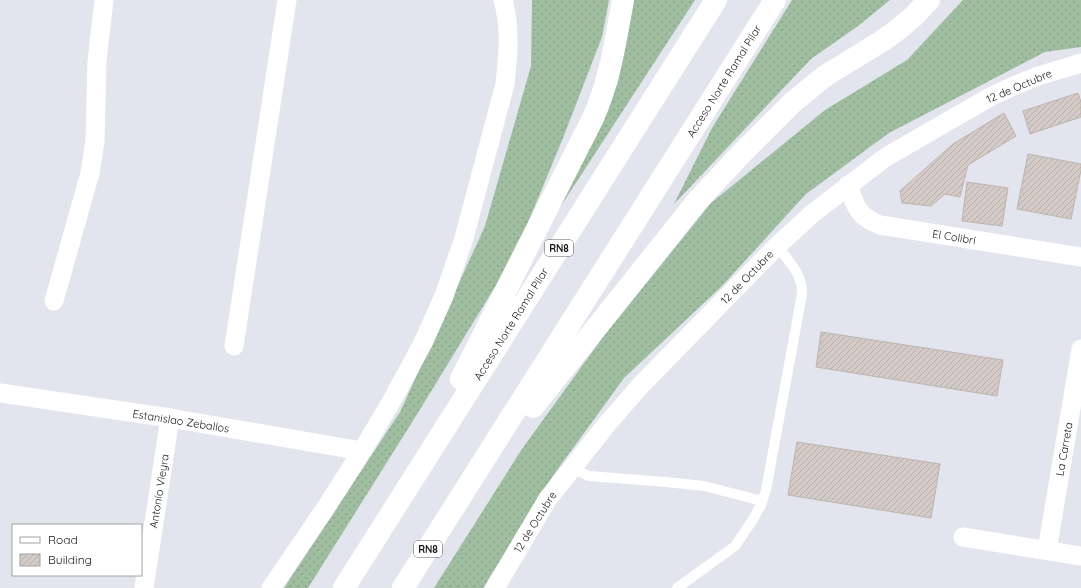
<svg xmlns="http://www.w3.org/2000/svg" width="1081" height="588" viewBox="0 0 1081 588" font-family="Quicksand,sans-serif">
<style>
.grass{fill:url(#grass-dots)}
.building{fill:url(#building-hatch);stroke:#bdb4af}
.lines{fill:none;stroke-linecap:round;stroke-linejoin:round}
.lane{stroke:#fff;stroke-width:10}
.street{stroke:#fff;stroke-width:19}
.highway{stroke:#fff;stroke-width:22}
.labels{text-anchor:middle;stroke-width:4;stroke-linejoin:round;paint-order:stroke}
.shield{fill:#fff;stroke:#5c5d5f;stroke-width:1}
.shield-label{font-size:10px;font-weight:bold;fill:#16171a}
.street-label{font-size:11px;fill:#16171a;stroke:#fff}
</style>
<defs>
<pattern id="grass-dots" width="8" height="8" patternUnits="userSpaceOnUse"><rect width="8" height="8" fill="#9fbe9f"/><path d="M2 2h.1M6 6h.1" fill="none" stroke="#88a388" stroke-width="1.8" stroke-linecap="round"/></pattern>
<pattern id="building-hatch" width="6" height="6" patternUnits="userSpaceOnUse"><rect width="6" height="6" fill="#d5cbc6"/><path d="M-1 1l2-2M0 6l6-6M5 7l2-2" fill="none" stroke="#b6aeaa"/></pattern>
</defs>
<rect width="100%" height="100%" fill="#e2e5ee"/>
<g class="grass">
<polygon points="532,0 609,0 602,37 563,138 515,254 416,416 308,588 284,588 400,412 485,226 531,66"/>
<polygon points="634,0 695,0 542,235 597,135 618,82"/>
<polygon points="792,0 890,0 858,26 811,59 674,204 712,128"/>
<polygon points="963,0 1081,0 1081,47 1045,52 889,133 806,194 722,286 624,378 552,477 483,588 434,588 522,449 603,337 711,203 825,110 907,60"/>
</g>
<g class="building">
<polygon points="1078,93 1081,102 1081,117 1030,134 1023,111"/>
<polygon points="1004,113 1016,136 968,165 960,197 945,194 931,206 902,203 900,191 953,144"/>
<polygon points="1028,154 1081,164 1081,170 1071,219 1017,209"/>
<polygon points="967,182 1008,188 1002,226 962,221"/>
<polygon points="821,332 1003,360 997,396 816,367"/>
<polygon points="797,442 940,464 931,518 788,495"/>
</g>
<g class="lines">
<g class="lane">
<polyline points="572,468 589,476 666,482 704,486 762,501"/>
<path d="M677,588L735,546L752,521L761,505L766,490L802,294C802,273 790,263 777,246"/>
</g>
<g class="street">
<path d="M848,185C856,207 857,216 880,225L1081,257"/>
<polyline points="54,301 90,173 95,141 97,61 104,0"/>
<polyline points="234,346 287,0"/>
<polyline points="0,393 170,418 362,451"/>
<polyline points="963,537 1081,556"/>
<polyline points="1047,550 1081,349"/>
<polyline points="144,588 170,418"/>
<path d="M271,588L323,512L362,451L391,402L423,343L444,296L464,238L505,84C508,56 511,28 503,0"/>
<polyline points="495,588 547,500 607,424 641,385 777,246 813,213 886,157 990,97 1011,87 1038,76 1081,63"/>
</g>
<g class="highway">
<path d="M461,379L594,116C610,79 616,39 623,0"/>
<polyline points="533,407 698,200 740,155 793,102 825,76 882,41 896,31 914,16 929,0"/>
<polyline points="344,588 716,0"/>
<polyline points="403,588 775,0"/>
</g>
</g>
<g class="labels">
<g class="shield">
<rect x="545" y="240" width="28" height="16" rx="3"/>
<rect x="414" y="541" width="28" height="16" rx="3"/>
</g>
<g class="shield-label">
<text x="559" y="252">RN8</text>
<text x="428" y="553">RN8</text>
</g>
<g class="street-label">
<text transform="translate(724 81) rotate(-58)" y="4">Acceso Norte Ramal Pilar</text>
<text transform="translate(1019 86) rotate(-23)" y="4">12 de Octubre</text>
<text transform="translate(954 237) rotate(9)" y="4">El Colibrí</text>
<text transform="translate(747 277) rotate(-46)" y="4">12 de Octubre</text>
<text transform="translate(511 324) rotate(-58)" y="4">Acceso Norte Ramal Pilar</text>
<text transform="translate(181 421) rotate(9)" y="4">Estanislao Zeballos</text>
<text transform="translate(1064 449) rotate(-80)" y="4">La Carreta</text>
<text transform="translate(159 491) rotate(-81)" y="4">Antonío Vieyra</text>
<text transform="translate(535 522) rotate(-58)" y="4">12 de Octubre</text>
</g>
</g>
<rect x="12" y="524" width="130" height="52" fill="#ffffff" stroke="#a2a2a3"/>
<rect x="20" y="537" width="20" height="6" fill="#ffffff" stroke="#a2a2a3"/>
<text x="48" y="544" font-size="12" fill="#16171a">Road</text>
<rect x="20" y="554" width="20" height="12" fill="url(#building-hatch)" stroke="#a2a2a3"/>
<text x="48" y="564" font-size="12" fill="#16171a">Building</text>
</svg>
